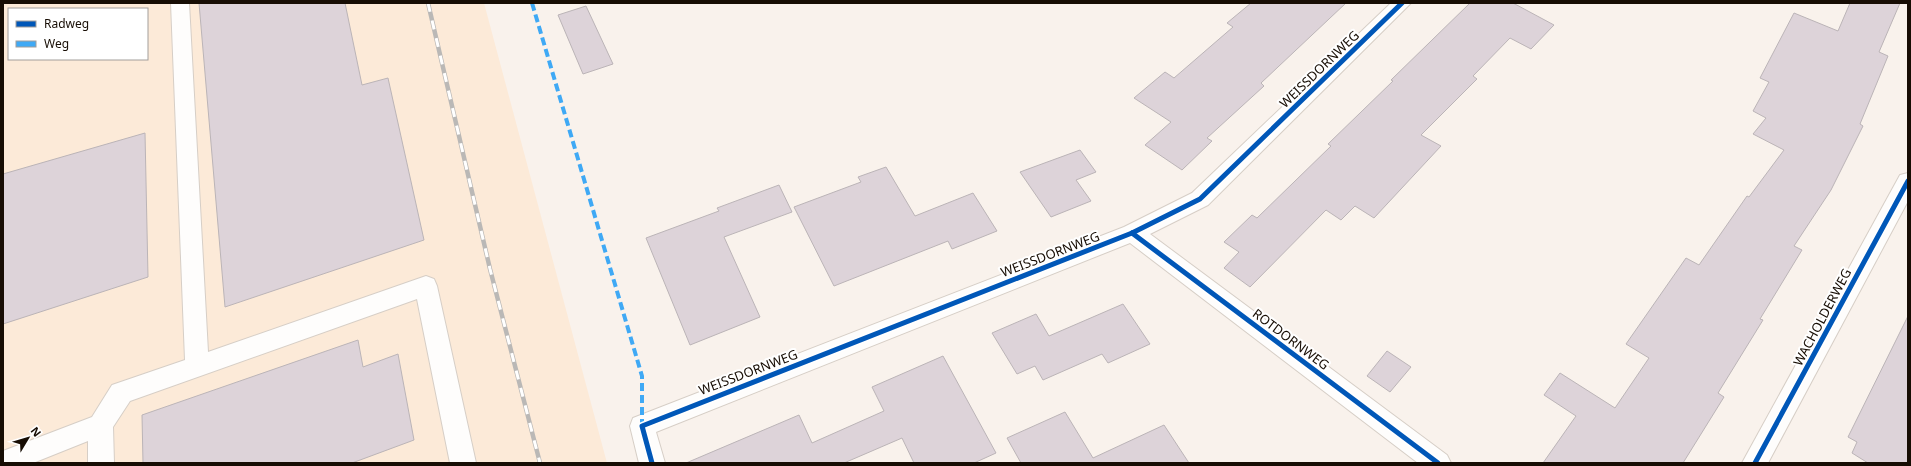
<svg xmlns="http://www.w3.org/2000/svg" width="1911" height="466" viewBox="0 0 1911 466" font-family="'Noto Sans',sans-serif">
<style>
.built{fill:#fcead8;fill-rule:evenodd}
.building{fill:#ddd3d9;stroke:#bbb4b7}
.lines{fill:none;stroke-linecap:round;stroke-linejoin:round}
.minor-casing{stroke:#d6cec6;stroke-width:2}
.minor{fill:#fefdfc;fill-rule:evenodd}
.rail-casing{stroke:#bab8b6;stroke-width:4.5}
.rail{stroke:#fff;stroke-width:3;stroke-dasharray:9;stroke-linecap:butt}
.quiet{stroke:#3fa9f5;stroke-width:4;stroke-dasharray:8 4;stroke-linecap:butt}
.cycleway-casing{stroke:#fff;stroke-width:8}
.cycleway{stroke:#0057b8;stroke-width:5}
.labels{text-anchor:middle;stroke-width:4;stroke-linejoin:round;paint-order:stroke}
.street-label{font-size:13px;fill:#170d04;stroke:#fff}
</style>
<rect width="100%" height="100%" fill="#f9f2ec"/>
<path class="built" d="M3,3H484L607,463H3ZM9,9H147V59H9Z"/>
<g class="building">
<polygon points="199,3 345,3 362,85 388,78 424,240 225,307"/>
<polygon points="1251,3 1346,3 1261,83 1264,86 1207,138 1212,141 1182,170 1145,145 1171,122 1134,98 1165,72 1174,78 1233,27 1227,23"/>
<polygon points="1470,3 1513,3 1554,25 1531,49 1510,38 1473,76 1477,79 1421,135 1441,146 1374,218 1355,206 1341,220 1326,210 1250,287 1224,268 1239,252 1224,242 1252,215 1257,218 1331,146 1328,144 1393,81 1391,80"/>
<polygon points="1850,3 1900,3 1879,52 1888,56 1860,124 1863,126 1831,190 1794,246 1802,250 1760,319 1763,320 1718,393 1724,397 1683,463 1543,463 1576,416 1544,395 1560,373 1615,408 1649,358 1626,344 1686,258 1699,265 1747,196 1749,197 1784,150 1753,134 1766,118 1753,111 1769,82 1760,78 1794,13 1838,31"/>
<polygon points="586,6 613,64 583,74 558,15"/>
<polygon points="145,133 148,277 3,324 3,174"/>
<polygon points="1080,150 1096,172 1076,180 1091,201 1051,217 1020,172"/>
<polygon points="886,167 915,216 973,193 997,231 952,249 948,241 834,286 794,207 861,182 858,177"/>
<polygon points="779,185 792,212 724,237 760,317 690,345 646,238 719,211 717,208"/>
<polygon points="1123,304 1150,344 1108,363 1102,354 1043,380 1035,366 1017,374 992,333 1036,314 1049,336"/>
<polygon points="1908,316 1908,463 1868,463 1852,453 1857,442 1848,437"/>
<polygon points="358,340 363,367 398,354 414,440 352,463 143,463 142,415"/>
<polygon points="1387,351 1411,367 1390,392 1367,376"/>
<polygon points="943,356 996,453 974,463 914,463 902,438 844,463 686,463 799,415 812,443 884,411 872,387"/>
<polygon points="1065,412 1093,458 1164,425 1189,463 1021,463 1007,438"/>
</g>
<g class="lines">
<g class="minor-casing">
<g id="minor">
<polygon points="171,3 189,3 208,352 426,276 434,279 437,286 476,463 450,463 417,299 130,401 113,427 114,463 88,463 88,441 33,463 3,463 3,451 92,417 112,385 185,360"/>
<polygon points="1391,3 1411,3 1208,205 1150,234 1447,455 1451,463 1418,463 1130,243 656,432 665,463 639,463 630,426 633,418 1124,227 1192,193"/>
<polygon points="1908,173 1908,201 1768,463 1742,463 1900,175"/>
</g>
</g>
<use href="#minor" class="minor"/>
<g class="rail-casing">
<polyline id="rail" points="428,3 490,269 540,463"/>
</g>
<use href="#rail" class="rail"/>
<polyline class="quiet" points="532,3 642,376 642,426"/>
<g class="cycleway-casing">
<g id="cycleway">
<polyline points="1132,233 1438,463"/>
<polyline points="652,463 642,426 1132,233 1200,199 1402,3"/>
<polyline points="1755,463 1908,181"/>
</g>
</g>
<use href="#cycleway" class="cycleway"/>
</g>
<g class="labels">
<g class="street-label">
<text transform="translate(1319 69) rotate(-44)" y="5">WEISSDORNWEG</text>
<text transform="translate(1050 254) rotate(-21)" y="5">WEISSDORNWEG</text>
<text transform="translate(1822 317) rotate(-62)" y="5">WACHOLDERWEG</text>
<text transform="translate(1291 339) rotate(37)" y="5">ROTDORNWEG</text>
<text transform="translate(748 372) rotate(-21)" y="5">WEISSDORNWEG</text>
</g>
</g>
<rect width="1911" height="466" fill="none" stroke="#170d04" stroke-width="8"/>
<rect x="8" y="8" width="140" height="52" fill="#ffffff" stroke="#a29e9b"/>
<rect x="16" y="21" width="20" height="6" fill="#0057b8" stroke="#a29e9b"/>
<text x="44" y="28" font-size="12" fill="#170d04">Radweg</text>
<rect x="16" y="41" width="20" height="6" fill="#3fa9f5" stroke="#a29e9b"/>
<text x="44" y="48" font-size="12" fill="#170d04">Weg</text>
<g transform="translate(28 438) rotate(52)" stroke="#ffffff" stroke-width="3" paint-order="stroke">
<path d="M0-3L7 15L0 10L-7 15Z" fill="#170d04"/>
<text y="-6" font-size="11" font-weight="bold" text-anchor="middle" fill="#170d04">N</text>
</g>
</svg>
